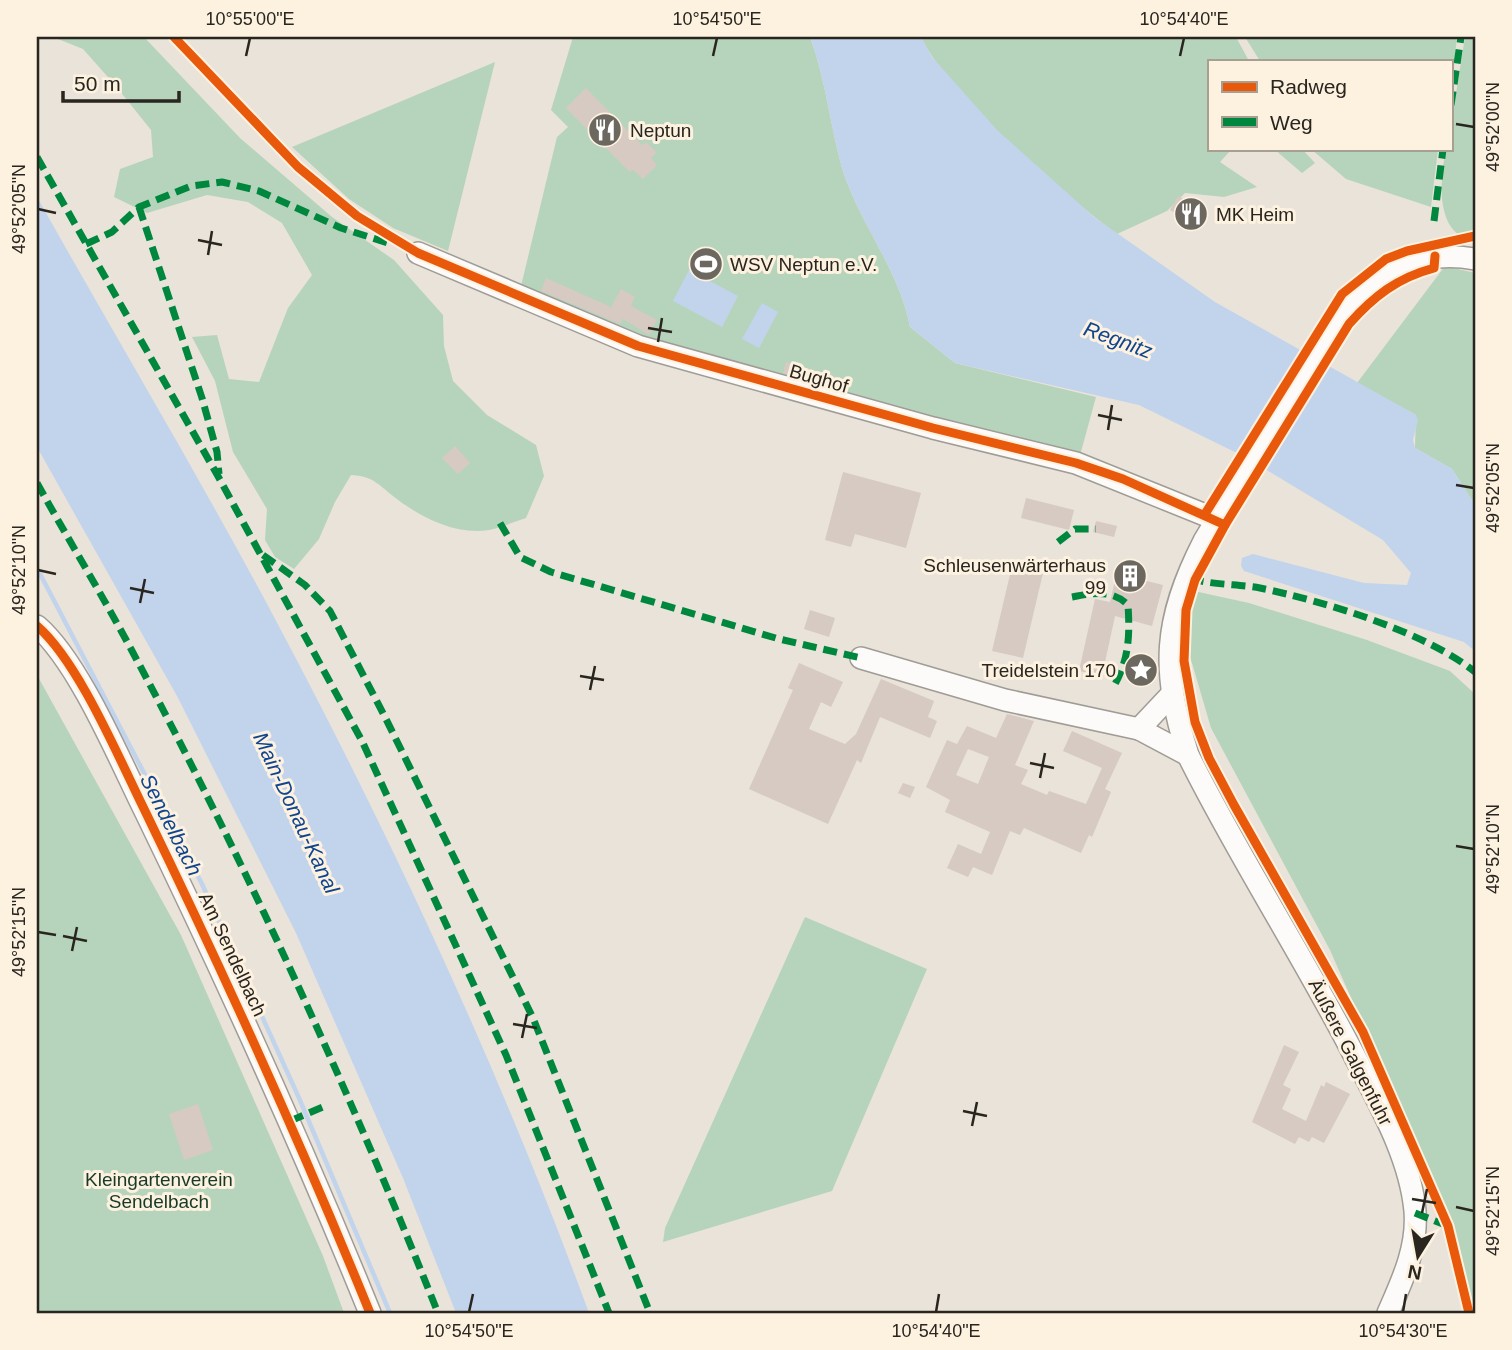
<svg xmlns="http://www.w3.org/2000/svg" width="1512" height="1350" viewBox="0 0 1512 1350" font-family="Helvetica,sans-serif">
<style>
.green{fill:#b6d4bc}
.water{fill:#c2d3ec}
.lines{fill:none;stroke-linecap:round;stroke-linejoin:round}
.stream{stroke:#c2d3ec;stroke-width:4.5}
.building{fill:#d6cac3;fill-rule:evenodd}
.minor-casing{stroke:#a09c95;stroke-width:24}
.minor{stroke:#fcfbf9;stroke-width:21}
.quiet{stroke:#00873e;stroke-width:7;stroke-dasharray:14 7;stroke-linecap:butt}
.cycleway-casing{stroke:#fdf1e0;stroke-width:13}
.cycleway{stroke:#e8590c;stroke-width:9}
.ticks{fill:none;stroke:#29251f;stroke-width:2.5}
.labels{text-anchor:middle;stroke-width:6;stroke-linejoin:round;paint-order:stroke}
.poi-label{font-size:19px;fill:#29251f;stroke:#fdf1e0;text-anchor:start}
.street-label{font-size:19px;fill:#29251f;stroke:#fdf1e0}
.park-label{font-size:19px;fill:#173a27;stroke:#fdf1e0}
.water-label{font-size:21px;font-style:italic;fill:#0f448f;stroke:#fdf1e0}
.neatline{fill:none;stroke:#29251f;stroke-width:2.5}
.ticks-label{font-size:18px;text-anchor:middle;fill:#29251f}
</style>
<rect width="100%" height="100%" fill="#e9e3d9"/>
<g class="green">
<path d="M53,37H144L240,138L332,217L394,260L443,315L444,346L453,381L487,415L536,445L544,476L526,518C514,522 502,527 489,530C456,536 418,516 393,496C377,483 372,476 351,475L335,502L319,539L294,569L275,557L265,540L267,509L233,452L215,381L192,337L217,335L229,379L259,382L288,308L312,275L282,223L248,202L207,195L147,213L114,197L120,169L153,157L151,130L115,85L83,49Z"/>
<path d="M573,37H810C826,80 830,125 842,168C859,223 900,271 910,327L955,363L1096,397L1079,459L640,339L521,286L557,137L568,127L551,110Z"/>
<path d="M921,37H1236L1249,61H1209V149H1232L1220,162L1257,187L1224,197L1185,193L1167,211L1117,234C1060,192 951,99 921,37Z"/>
<polygon points="1245,37 1457,37 1451,90 1451,61 1260,61"/>
<path d="M1465,37H1475V242C1434,234 1440,180 1446,149H1451V125Z"/>
<polygon points="495,62 448,251 393,228 349,199 292,147"/>
<polygon points="1274,149 1302,149 1315,163 1302,173"/>
<polygon points="1311,149 1438,149 1431,207 1346,179"/>
<polygon points="1445,266 1475,273 1475,505 1452,469 1415,448 1416,415 1357,383"/>
<polygon points="1194,591 1249,603 1367,640 1450,671 1475,694 1475,1313 1458,1241 1330,950 1211,728 1187,646"/>
<polygon points="37,675 181,935 323,1256 344,1313 37,1313"/>
<polygon points="805,917 927,969 832,1191 663,1242 665,1228"/>
</g>
<g class="water">
<path d="M810,37H921L932,57L997,130L1094,217L1215,302L1416,415L1418,420L1413,440L1415,448L1452,469L1475,505V651L1464,642L1244,571L1241,566L1242,558L1253,554L1364,583L1407,585L1411,573L1383,540L1245,457L1139,405L955,363L910,327C900,271 859,223 842,168C830,125 826,80 810,37Z"/>
<path d="M37,197C119,343 205,486 283,634C399,853 504,1081 589,1313H456L403,1178L296,933L177,696L37,447Z"/>
<polygon points="689,270 738,296 722,327 673,301"/>
<polygon points="762,303 778,312 759,348 742,339"/>
</g>
<g class="lines">
<polyline class="stream" points="37,568 202,884 299,1098 390,1313"/>
</g>
<g class="building">
<polygon points="586,88 642,145 646,142 657,153 651,158 657,165 643,179 633,170 630,172 566,108"/>
<polygon points="1178,196 1207,212 1199,227 1170,210"/>
<polygon points="546,278 611,307 621,289 635,297 631,306 657,320 649,335 623,319 620,324 541,291"/>
<polygon points="786,362 838,377 835,387 783,373"/>
<polygon points="455,446 470,463 458,474 442,458"/>
<polygon points="843,472 921,493 906,548 855,534 851,547 825,540"/>
<polygon points="1026,498 1074,510 1069,530 1021,518"/>
<polygon points="1096,521 1117,526 1114,537 1093,532"/>
<polygon points="1119,563 1145,569 1143,580 1163,585 1152,626 1115,616 1102,676 1079,671 1095,599 1110,602"/>
<polygon points="1012,566 1043,573 1023,658 992,651"/>
<polygon points="810,610 835,618 829,637 804,629"/>
<polygon points="799,663 843,682 831,707 821,702 809,729 845,744 856,734 881,679 934,701 928,717 937,721 930,738 880,717 861,763 857,760 828,824 749,789 793,690 788,688"/>
<path d="M1007,714L1034,721L1015,765L1028,770L1021,784L1047,795L1049,791L1086,804L1102,768L1063,751L1072,731L1122,753L1105,789L1111,792L1092,837L1089,835L1081,853L1024,828L1020,835L1010,831L992,875L973,867L968,877L947,868L958,844L981,854L990,832L945,812L950,800L926,787L947,740L957,744L967,726L996,738ZM968,749L989,757L978,784L956,775Z"/>
<polygon points="903,783 915,787 910,798 898,793"/>
<polygon points="1284,1045 1299,1052 1283,1085 1291,1089 1282,1109 1306,1121 1321,1085 1324,1087 1326,1082 1350,1094 1324,1143 1312,1137 1309,1142 1299,1137 1295,1144 1252,1122"/>
<polygon points="198,1104 213,1150 184,1160 169,1114"/>
</g>
<g class="lines">
<g class="minor-casing">
<g id="minor">
<polyline points="418,253 638,346 933,428 1076,463 1215,519"/>
<path d="M37,626C79,662 120,761 146,813C226,978 301,1143 370,1313"/>
<polyline points="861,658 1005,700 1139,729 1188,755"/>
<polyline points="1139,729 1171,695"/>
<path d="M1388,1313C1402,1281 1418,1248 1415,1211C1410,1156 1378,1102 1353,1053C1301,952 1238,856 1188,755C1161,670 1163,621 1204,541L1343,310C1379,271 1421,249 1475,259"/>
</g>
</g>
<use href="#minor" class="minor"/>
<g class="quiet">
<polyline points="1451,105 1461,37"/>
<polyline points="37,157 219,478 362,741 506,1055 609,1313"/>
<polyline points="139,207 202,398 217,452 219,474"/>
<polyline points="1434,221 1443,149"/>
<polyline points="86,244 112,232 139,207 191,186 222,182 259,191 341,228 388,243"/>
<path d="M37,483C68,539 101,593 131,649C246,864 348,1087 438,1313"/>
<polyline points="500,523 520,557 551,572 779,639 861,658"/>
<polyline points="1058,542 1075,529 1096,529"/>
<polyline points="263,555 305,585 330,611 386,719 533,1018 650,1313"/>
<path d="M1190,578C1209,585 1239,584 1260,588C1323,601 1426,632 1475,672"/>
<path d="M1072,597C1093,593 1112,589 1128,605C1130,636 1129,659 1114,686"/>
<polyline points="290,1121 323,1107"/>
<polyline points="1415,1213 1448,1226"/>
</g>
<g class="cycleway-casing">
<g id="cycleway">
<polyline points="174,37 298,167 357,216 418,253 638,346 933,428 1076,463 1123,479 1225,525 1195,580 1186,610 1184,661 1195,722 1209,758 1234,805 1363,1032 1448,1226 1469,1313"/>
<polyline points="1205,514 1342,294 1386,259 1407,251 1475,236"/>
<path d="M1225,525L1349,324C1374,296 1397,278 1434,268L1435,256"/>
<path d="M37,626C79,662 120,761 146,813C226,978 301,1143 370,1313"/>
</g>
</g>
<use href="#cycleway" class="cycleway"/>
</g>
<path class="ticks" d="M246,56L250,38M713,56L717,38M1180,56L1184,38M1456,124L1474,127M38,209L56,213M198,240L222,245M208,255L212,231M648,328L672,332M658,342L662,318M1098,415L1122,420M1108,430L1112,405M1456,485L1474,488M38,570L56,574M130,588L154,593M140,603L145,579M580,676L604,680M590,690L595,666M1030,763L1054,768M1040,778L1045,753M1456,846L1474,849M38,932L56,935M63,936L87,941M72,951L77,927M513,1024L537,1028M522,1038L527,1014M963,1111L987,1116M972,1126L977,1102M1412,1199L1436,1203M1456,1207L1474,1211M1422,1213L1427,1189M469,1312L473,1294M936,1312L939,1294M1403,1312L1406,1294"/>
<defs>
<g id="restaurant-disc" transform="scale(1.75)"><circle r="9.5" fill="#6c6860" stroke="#fdf1e0"/><path d="M-5-6h1v4h1v-4h1v4h1v-4h1v5L-1.5 .5V6h-2V.5L-5-1ZM5-6V6H3V1.5H1.5Q1.5-4 5-6Z" fill="#fff"/></g>
<g id="stadium-disc" transform="scale(1.75)"><circle r="9.5" fill="#6c6860" stroke="#fdf1e0"/><path d="M0-5a6.5 5 0 1 0 0 10a6.5 5 0 1 0 0-10ZM-3.5-1.8h7v3.6h-7Z" fill="#fff"/></g>
<g id="building-disc" transform="scale(1.75)"><circle r="9.5" fill="#6c6860" stroke="#fdf1e0"/><path d="M-4-6H4V6H1V3H-1V6H-4ZM-2.5-4.3h1.7v1.8h-1.7ZM.8-4.3h1.7v1.8H.8ZM-2.5-1h1.7V.8h-1.7ZM.8-1h1.7V.8H.8Z" fill="#fff"/></g>
<g id="sight-disc" transform="scale(1.75)"><circle r="9.5" fill="#6c6860" stroke="#fdf1e0"/><path d="M0-6L1.8-2.2L6-1.7L2.9 1.2L3.7 5.4L0 3.3L-3.7 5.4L-2.9 1.2L-6-1.7L-1.8-2.2Z" fill="#fff"/></g>
</defs>
<g fill-rule="evenodd">
<use href="#restaurant-disc" x="605" y="130"/>
<use href="#restaurant-disc" x="1191" y="214"/>
<use href="#stadium-disc" x="706" y="264"/>
<use href="#building-disc" x="1130" y="576"/>
<use href="#sight-disc" x="1141" y="670"/>
</g>
<g class="labels">
<g class="poi-label">
<text x="630" y="137">Neptun</text>
<text x="1216" y="221">MK Heim</text>
<text x="730" y="271">WSV Neptun e.V.</text>
<text x="1106" y="572" text-anchor="end">Schleusenwärterhaus<tspan x="1106" dy="22">99</tspan></text>
<text x="1116" y="677" text-anchor="end">Treidelstein 170</text>
</g>
<g class="street-label">
<text transform="translate(819 378) rotate(16)" y="7">Bughof</text>
<text transform="translate(233 954) rotate(65)" y="7">Am Sendelbach</text>
<text transform="translate(1351 1052) rotate(63)" y="7">Äußere Galgenfuhr</text>
</g>
<g class="park-label">
<text x="159" y="1186">Kleingartenverein<tspan x="159" dy="22">Sendelbach</tspan></text>
</g>
<g class="water-label">
<text transform="translate(1118 340) rotate(20)" y="7">Regnitz</text>
<text transform="translate(296 813) rotate(65)" y="7">Main-Donau-Kanal</text>
<text transform="translate(171 825) rotate(63)" y="7">Sendelbach</text>
</g>
</g>
<rect width="1512" height="1350" fill="none" stroke="#fdf1e0" stroke-width="77"/>
<rect x="1208" y="60" width="245" height="91" fill="#fdf1e0" stroke="#a89f93" stroke-width="2"/>
<rect x="1222" y="82" width="35" height="10" fill="#e8590c" stroke="#a89f93" stroke-width="2"/>
<text x="1270" y="94" font-size="21" fill="#29251f">Radweg</text>
<rect x="1222" y="117" width="35" height="10" fill="#00873e" stroke="#a89f93" stroke-width="2"/>
<text x="1270" y="130" font-size="21" fill="#29251f">Weg</text>
<g transform="translate(1418 1256) rotate(191)" stroke="#fdf1e0" stroke-width="5" paint-order="stroke">
<path d="M0-5L12 26L0 18L-12 26Z" fill="#29251f"/>
<text y="-10" font-size="19" font-weight="bold" text-anchor="middle" fill="#29251f">N</text>
</g>
<path d="M63 91v10h116v-10" fill="none" stroke="#29251f" stroke-width="3.5"/>
<text x="74" y="91" font-size="21" fill="#29251f" stroke="#fdf1e0" stroke-width="5" paint-order="stroke">50 m</text>
<rect x="38" y="38" width="1436" height="1274" class="neatline"/>
<g class="ticks-label">
<text x="250" y="25">10°55'00"E</text>
<text x="717" y="25">10°54'50"E</text>
<text x="1184" y="25">10°54'40"E</text>
<text transform="translate(1493 127) rotate(-90)" y="6">49°52'00"N</text>
<text transform="translate(19 209) rotate(-90)" y="6">49°52'05"N</text>
<text transform="translate(1493 488) rotate(-90)" y="6">49°52'05"N</text>
<text transform="translate(19 570) rotate(-90)" y="6">49°52'10"N</text>
<text transform="translate(1493 849) rotate(-90)" y="6">49°52'10"N</text>
<text transform="translate(19 932) rotate(-90)" y="6">49°52'15"N</text>
<text transform="translate(1493 1211) rotate(-90)" y="6">49°52'15"N</text>
<text x="469" y="1337">10°54'50"E</text>
<text x="936" y="1337">10°54'40"E</text>
<text x="1403" y="1337">10°54'30"E</text>
</g>
</svg>
